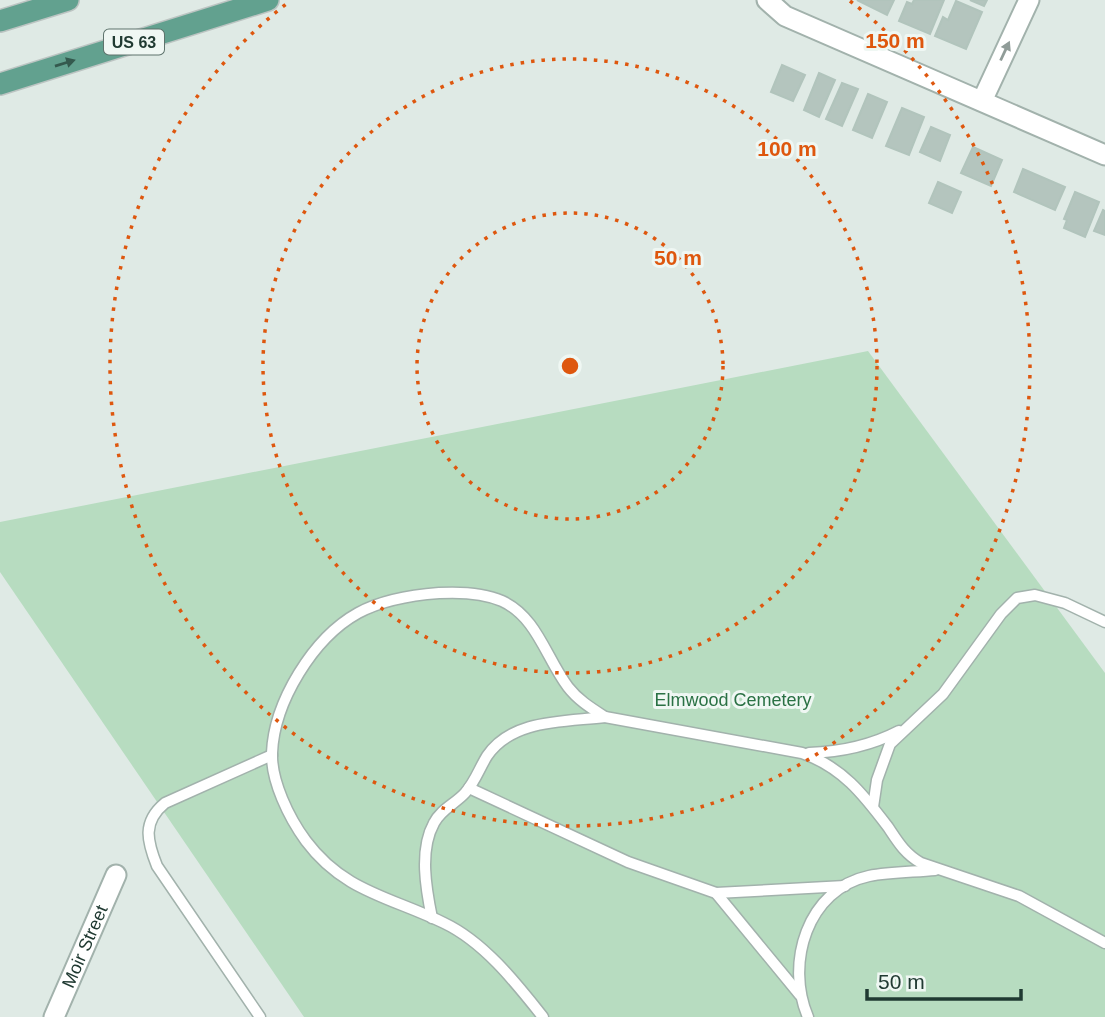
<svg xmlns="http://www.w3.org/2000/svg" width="1105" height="1017" viewBox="0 0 1105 1017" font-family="Arial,sans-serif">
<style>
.green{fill:#b7dcc0}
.building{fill:#b4c5be;stroke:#b1c4bc;stroke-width:2}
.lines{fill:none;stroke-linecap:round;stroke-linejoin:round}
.lane-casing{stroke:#a2b2ac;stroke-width:13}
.street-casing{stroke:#a2b2ac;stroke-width:23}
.primary-casing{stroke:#bcc4c2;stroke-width:24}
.lane{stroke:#fff;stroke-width:10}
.street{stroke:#fff;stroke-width:19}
.primary{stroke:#62a18f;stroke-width:21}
.oneway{fill:#909c98}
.oneway2{fill:#34594e}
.ring{fill:none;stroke:#de570e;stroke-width:3.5;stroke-dasharray:3.5 7}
.labels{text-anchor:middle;stroke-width:6;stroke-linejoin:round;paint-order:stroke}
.shield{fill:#eff7f3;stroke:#5e736c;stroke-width:2}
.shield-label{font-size:16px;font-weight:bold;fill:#203a32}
.park-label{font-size:18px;fill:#2a7144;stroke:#eff7f3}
.street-label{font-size:18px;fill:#203a32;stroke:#eff7f3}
.centre{fill:#de570e;stroke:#eff7f3;stroke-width:3.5}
.ring-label{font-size:21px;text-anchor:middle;font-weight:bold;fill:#de570e;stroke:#eff7f3;stroke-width:6;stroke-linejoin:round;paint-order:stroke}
</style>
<rect width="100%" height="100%" fill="#dfeae5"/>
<polygon class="green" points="868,351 1105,673 1105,1017 304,1017 0,572 0,522"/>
<g class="building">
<polygon points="857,0 894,0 887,15"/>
<polygon points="914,0 944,0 930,34 899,21 907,2 912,4"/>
<polygon points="970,0 987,0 984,6"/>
<polygon points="956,1 982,12 966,49 935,36 943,17 948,20"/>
<polygon points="782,65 805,75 793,101 771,92"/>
<polygon points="819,73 835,80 819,117 804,110"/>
<polygon points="842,83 858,89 842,126 826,119"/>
<polygon points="868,94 887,102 872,138 853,130"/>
<polygon points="902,108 924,117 909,155 886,146"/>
<polygon points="931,127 950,135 940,161 920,152"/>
<polygon points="973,147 1002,160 991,186 961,173"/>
<polygon points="1023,169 1065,187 1055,210 1014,192"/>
<polygon points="938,182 961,192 952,213 929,203"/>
<polygon points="1075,192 1099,202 1085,237 1064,228 1067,220 1064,219"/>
<polygon points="1103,210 1105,211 1105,235 1094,231"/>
</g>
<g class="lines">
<g class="lane-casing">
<g id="lane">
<path d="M809,753C841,752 870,746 899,731"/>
<polyline points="469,788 628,862 716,893 845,886"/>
<polyline points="873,807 877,780 890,744 943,694 1001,614 1017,598 1035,595 1065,603 1105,622"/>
<polyline points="716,893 800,995"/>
<path d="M432,918C426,889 419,850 434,823C441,809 455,804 465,793C475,782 479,769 487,756C512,719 564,722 605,717"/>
<path d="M260,1017L157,866C147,841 142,822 165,803L272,755"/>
<path d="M543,1017C516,983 484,942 444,923C391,897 344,892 306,841C289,818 271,781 272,753C274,702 313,638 358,613C382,600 412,595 439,593C458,592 484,593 502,601C537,617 546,658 568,687C578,700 591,708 605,717L802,753C842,767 863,794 888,827C898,842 905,854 921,863L1019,896L1105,943"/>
<path d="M808,1017C785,964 807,889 869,876C890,872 914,872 935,870"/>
</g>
</g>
<g class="street-casing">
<g id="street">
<polyline points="767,0 785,16 1105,155"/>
<polyline points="982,101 1029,0"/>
<path id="s1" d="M54,1017L116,875"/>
</g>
</g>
<g class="primary-casing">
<g id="primary">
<polyline points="0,21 68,0"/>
<polyline points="0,84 268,0"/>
</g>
</g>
<use href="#lane" class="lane"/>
<use href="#street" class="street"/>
<use href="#primary" class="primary"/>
</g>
<defs><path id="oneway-solid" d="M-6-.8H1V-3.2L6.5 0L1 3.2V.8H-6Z" transform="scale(1.75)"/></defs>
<use class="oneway" href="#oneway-solid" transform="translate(1005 51) rotate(-65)"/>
<use class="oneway2" href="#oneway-solid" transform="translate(65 63) rotate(-17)"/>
<g class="ring">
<circle cx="570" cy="366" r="153"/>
<circle cx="570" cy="366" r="307"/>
<path d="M850 1A460 460 0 1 1 290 1"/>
</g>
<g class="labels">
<rect class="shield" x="104" y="29.5" width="60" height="25" rx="5"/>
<g class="shield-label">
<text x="134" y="48">US 63</text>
</g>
<g class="park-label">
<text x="733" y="706">Elmwood Cemetery</text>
</g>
<g class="street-label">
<text dy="6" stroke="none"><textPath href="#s1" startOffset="77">Moir Street</textPath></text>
</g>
</g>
<circle cx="570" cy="366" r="10" class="centre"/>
<g class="ring-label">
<text x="895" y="48">150 m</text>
<text x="787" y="156">100 m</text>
<text x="678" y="265">50 m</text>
</g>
<path d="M867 989v10h154v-10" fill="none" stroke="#203a32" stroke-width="3.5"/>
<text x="878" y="989" font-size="21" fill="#203a32" stroke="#eff7f3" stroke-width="5" paint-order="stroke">50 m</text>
</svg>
